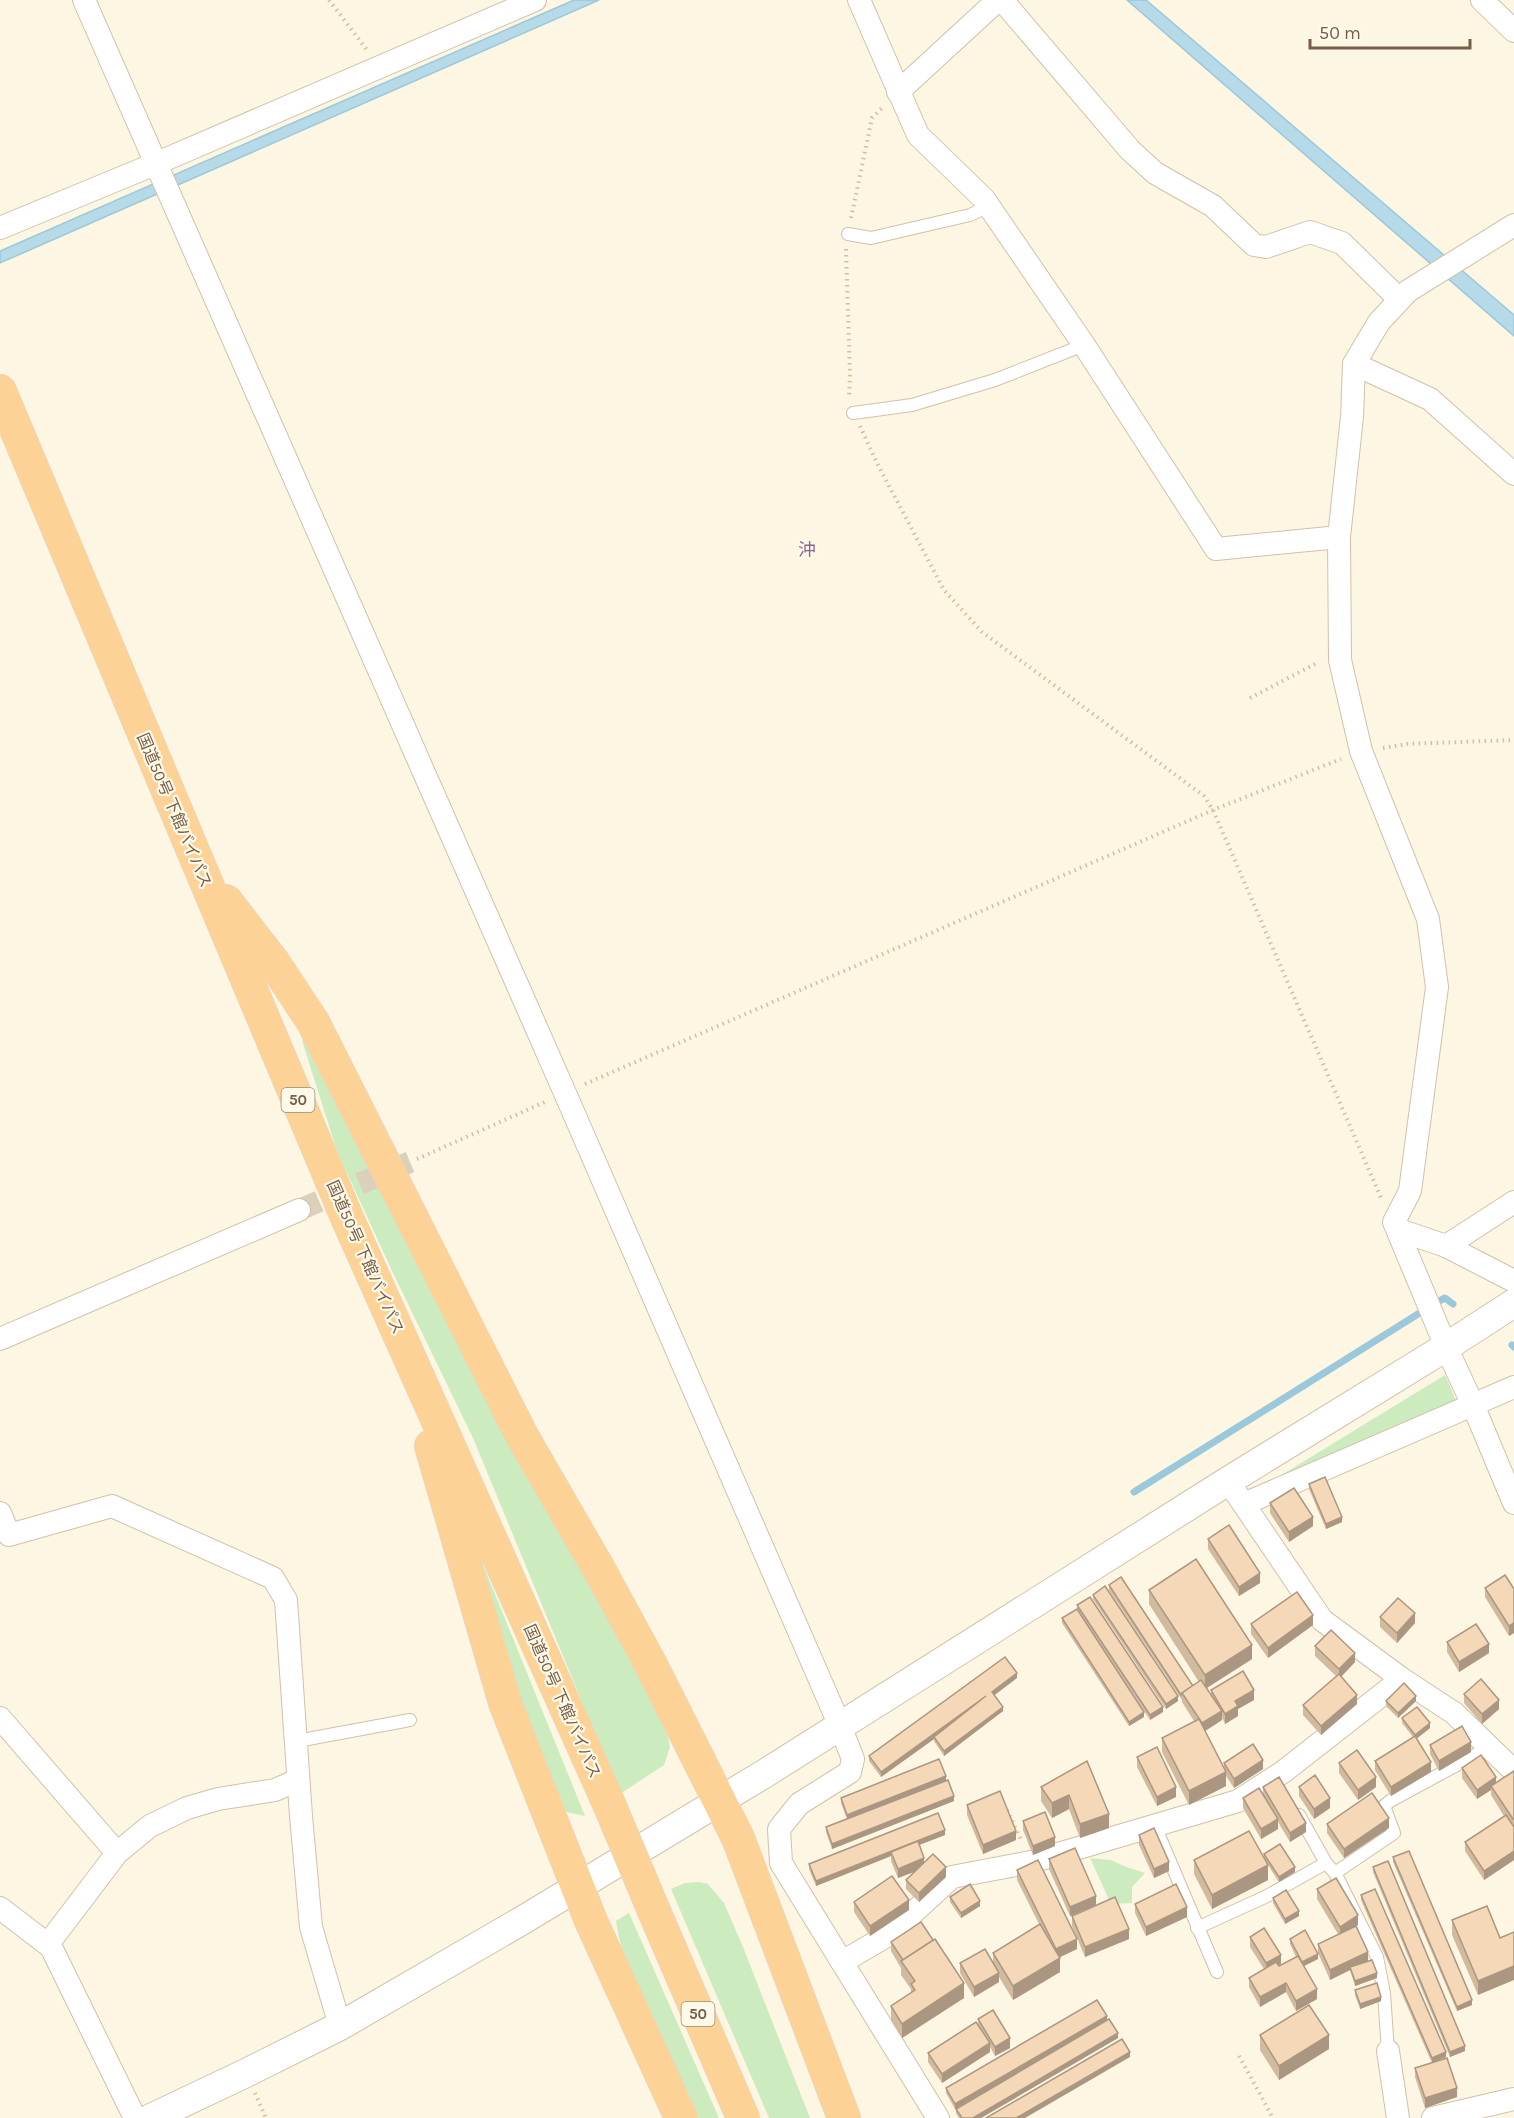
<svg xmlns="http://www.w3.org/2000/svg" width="1514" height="2118" viewBox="0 0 1514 2118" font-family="Karla,'Noto Sans JP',sans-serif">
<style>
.green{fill:#ccecc0}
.water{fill:#b6dae8;stroke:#9bc8da;stroke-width:1.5}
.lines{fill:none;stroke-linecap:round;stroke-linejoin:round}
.stream{stroke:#9bc8da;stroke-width:7}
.minor-tunnel{stroke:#dbd0bb;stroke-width:22;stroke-dasharray:22 11;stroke-linecap:butt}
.service-casing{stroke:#d1c1ab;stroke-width:14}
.minor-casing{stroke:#d1c1ab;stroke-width:24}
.tertiary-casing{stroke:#d1c1ab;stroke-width:30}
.trunk-casing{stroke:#ded8d3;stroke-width:34}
.path{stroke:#d9bc9b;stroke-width:4;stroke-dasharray:1.5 4.5;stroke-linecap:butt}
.service{stroke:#fff;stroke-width:12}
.minor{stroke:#fff;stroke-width:22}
.tertiary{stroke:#fff;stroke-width:28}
.trunk{stroke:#fdd296;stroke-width:33}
.trunk-bridge-casing{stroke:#ded8d3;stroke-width:34;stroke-linecap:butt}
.trunk-bridge{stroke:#fdd296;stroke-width:33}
.wall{fill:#d2ba9e}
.shaded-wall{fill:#ab9781}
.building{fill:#f4d8b8;stroke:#ab9781;stroke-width:1.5}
.labels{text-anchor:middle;stroke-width:4.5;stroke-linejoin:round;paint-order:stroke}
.shield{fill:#fff9e9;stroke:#9f8c78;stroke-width:1.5}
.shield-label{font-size:15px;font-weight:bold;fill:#765e47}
.street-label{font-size:16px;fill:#765e47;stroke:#fff9e9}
.neighbourhood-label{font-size:18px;fill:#8f629a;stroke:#fff9e9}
</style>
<rect width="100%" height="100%" fill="#fdf6e2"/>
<g class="green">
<polygon points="301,1033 498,1412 666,1729 670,1747 664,1765 620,1794 473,1438 393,1273 337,1151 303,1044"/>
<polygon points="1445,1375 1457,1403 1257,1490"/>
<polygon points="465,1520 585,1816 562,1811 548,1787"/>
<polygon points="1090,1858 1111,1860 1124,1866 1145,1873 1132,1887 1132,1903 1111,1904"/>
<polygon points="699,1882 708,1884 724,1903 743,1947 810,2118 769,2118 671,1889 685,1883"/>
<path d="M629,1913L719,2118H690C664,2057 626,1987 616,1921Z"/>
</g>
<g class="water">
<polygon points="574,0 599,0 0,263 0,251"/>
<polygon points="1127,0 1146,0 1514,315 1514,336"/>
</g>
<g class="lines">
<g class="stream">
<polyline points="1437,1302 1445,1298 1453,1304"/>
<polyline points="1512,1345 1514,1347"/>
<polyline points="1134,1492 1418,1314"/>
</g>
<polyline class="minor-tunnel" points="299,1210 417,1159"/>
<g class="service-casing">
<g id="service">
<polyline points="848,234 871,238 970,215 989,206"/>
<polyline points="853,413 912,405 995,380 1084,345"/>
<polyline points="297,1741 410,1720"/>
<polyline points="1299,1815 1326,1863 1335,1873 1377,1957 1384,1993 1388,2051"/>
<polyline points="1155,1826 1217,1972"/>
<polyline points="1335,1873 1394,1833 1384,1806 1390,1801 1490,1747"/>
<polyline points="1197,1928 1267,1896 1326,1863"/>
</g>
</g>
<g class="minor-casing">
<g id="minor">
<polyline points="84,0 565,1093 840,1726 853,1759 850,1772 799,1804 779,1829 781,1863 938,2118"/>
<polyline points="859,0 918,135 984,199 1084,345 1216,549 1339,537"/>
<polyline points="1002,0 1130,150 1155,173 1213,206 1254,245 1266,247 1310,232 1342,243 1399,299"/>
<polyline points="1482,0 1514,31"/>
<polyline points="898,92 998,0"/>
<polyline points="1514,225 1408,291 1379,322 1354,364 1352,417 1339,537 1340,660 1361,751 1428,919 1437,987 1410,1191 1394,1222 1446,1347 1473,1405 1514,1503"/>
<polyline points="0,228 155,164 535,0"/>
<polyline points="1354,364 1430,399 1514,474"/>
<polyline points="1399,1230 1446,1246 1514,1281"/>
<polyline points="1446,1246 1514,1202"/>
<polyline points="0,1339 299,1210"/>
<polyline points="1228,1481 1322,1620 1402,1679 1454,1713 1514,1771"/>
<polyline points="1244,1504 1514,1387"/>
<polyline points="0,1513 9,1535 112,1506 273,1578 286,1600 301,1816 311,1927 340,2026"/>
<polyline points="0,1718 117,1853"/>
<polyline points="0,1908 51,1947 135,2118"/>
<polyline points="48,1944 117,1853 150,1826 187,1808 218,1799 275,1790 298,1780"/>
<polyline points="842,1962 890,1934 952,1877 1031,1862 1238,1801 1283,1772 1402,1679"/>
<polyline points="1388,2051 1398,2118"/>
<polyline points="1433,2118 1514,2099"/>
</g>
</g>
<g class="tertiary-casing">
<polyline id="tertiary" points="151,2118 246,2073 340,2026 523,1920 764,1774 1228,1481 1446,1347 1514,1303"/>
</g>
<g class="trunk-casing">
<g id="trunk">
<polyline points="0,391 348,1220 609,1804"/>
<polyline points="226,901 274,963 313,1022 522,1436 600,1571 651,1665 738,1838 844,2118"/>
<polyline points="431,1446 505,1703 591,1921 681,2118"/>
<polyline points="654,1911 743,2118"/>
</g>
</g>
<g class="path">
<polyline points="329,0 367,50"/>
<polyline points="851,218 872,118 884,106"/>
<polyline points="846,249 850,374 849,397"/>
<polyline points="860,426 878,465 944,590 982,632 1204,796 1213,810 1382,1200"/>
<polyline points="1250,698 1319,662"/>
<polyline points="1383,748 1407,744 1514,740"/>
<polyline points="585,1084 1213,810 1341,759"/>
<polyline points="417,1159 545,1102"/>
<polyline points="1007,1810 1022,1842"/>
<polyline points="1239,2056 1273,2118"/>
<polyline points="255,2093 266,2118"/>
</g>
<use href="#service" class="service"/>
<use href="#minor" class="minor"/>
<use href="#tertiary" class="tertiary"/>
<use href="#trunk" class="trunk"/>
<g class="trunk-bridge-casing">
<polyline id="trunk-bridge" points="609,1804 654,1911"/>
</g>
<use href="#trunk-bridge" class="trunk-bridge"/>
</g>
<g class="wall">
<polygon points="1309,1484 1342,1522 1326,1529 1309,1489"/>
<polygon points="1270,1503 1313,1526 1289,1542 1270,1513"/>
<polygon points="1208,1539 1260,1583 1239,1596 1208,1549"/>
<polygon points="1109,1585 1193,1686 1199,1682 1149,1604 1149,1590 1252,1659 1207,1688 1211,1695 1211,1690 1254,1700 1238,1709 1238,1716 1225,1724 1222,1717 1222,1720 1205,1731 1224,1768 1224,1763 1263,1769 1234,1788 1226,1776 1226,1786 1189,1805 1162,1752 1162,1738 1194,1721 1182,1702 1182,1700 1109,1590"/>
<polygon points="1485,1588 1514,1589 1514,1633 1509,1636 1485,1597"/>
<polygon points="1093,1595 1178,1701 1166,1709 1093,1599"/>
<polygon points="1077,1605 1163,1712 1150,1720 1103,1648 1144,1717 1129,1726 1062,1623 1062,1618 1077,1609"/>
<polygon points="1380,1617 1415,1623 1397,1643 1380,1627"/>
<polygon points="1251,1624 1313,1625 1268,1658 1251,1634"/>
<polygon points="1447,1642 1489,1653 1459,1672 1447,1652"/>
<polygon points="1315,1646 1355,1662 1341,1677 1357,1704 1321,1735 1303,1715 1303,1705 1336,1676 1315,1656"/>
<polygon points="1017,1678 994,1695 1003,1711 944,1756 934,1741 934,1739 881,1777 869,1761 869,1756"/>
<polygon points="1464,1694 1499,1709 1482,1724 1464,1703"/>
<polygon points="1386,1701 1416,1701 1398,1718 1386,1706"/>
<polygon points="1402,1718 1430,1728 1416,1739 1431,1772 1391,1796 1375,1770 1375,1761 1413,1737 1402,1723"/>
<polygon points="1430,1745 1471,1752 1439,1771 1430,1754"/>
<polygon points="1137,1757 1176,1797 1157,1806 1137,1767"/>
<polygon points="1087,1761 1109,1828 1080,1838 1069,1809 1052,1818 1041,1801 1041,1787"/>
<polygon points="1339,1763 1376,1787 1358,1800 1339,1773"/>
<polygon points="1462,1768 1496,1783 1514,1771 1514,1860 1484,1880 1465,1851 1465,1842 1504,1816 1491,1795 1491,1790 1477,1799 1462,1778"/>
<polygon points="946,1780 954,1801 832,1849 826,1832 826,1827 847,1819 841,1803 841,1798"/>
<polygon points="1263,1787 1306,1832 1290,1842 1278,1822 1278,1829 1261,1839 1243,1808 1243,1798 1263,1794"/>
<polygon points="1299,1787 1330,1808 1314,1819 1299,1796"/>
<polygon points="967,1805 1016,1840 983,1854 967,1815"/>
<polygon points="1023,1821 1055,1846 1033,1855 1023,1830"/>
<polygon points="1327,1824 1389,1828 1344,1858 1327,1833"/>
<polygon points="945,1835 919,1845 924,1862 946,1877 919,1902 906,1889 906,1880 914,1872 898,1878 891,1861 891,1856 816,1886 809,1869 809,1864"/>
<polygon points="1139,1835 1169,1871 1154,1878 1139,1845"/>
<polygon points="1264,1854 1295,1872 1279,1882 1264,1859"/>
<polygon points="1393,1857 1472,2005 1457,2011 1393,1862"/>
<polygon points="1049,1859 1096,1905 1070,1916 1049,1869"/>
<polygon points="1194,1860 1268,1880 1212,1909 1194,1874"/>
<polygon points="1373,1867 1465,2051 1450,2057 1373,1872"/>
<polygon points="1017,1870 1077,1949 1060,1957 1060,1972 1013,2000 999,1977 999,1982 974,1997 960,1973 960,1963 993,1962 993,1953 1039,1924 1017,1880"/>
<polygon points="1317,1889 1358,1925 1356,1926 1368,1961 1377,1978 1355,1986 1350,1970 1330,1980 1318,1953 1318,1944 1338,1934 1317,1899"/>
<polygon points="1361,1895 1446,2057 1436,2061 1457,2097 1425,2108 1415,2077 1415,2068 1432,2063 1361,1900"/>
<polygon points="950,1897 980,1906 961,1918 950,1902"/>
<polygon points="1273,1898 1299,1916 1285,1924 1273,1903"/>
<polygon points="854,1902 909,1910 870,1936 854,1912"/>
<polygon points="1135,1904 1187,1917 1146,1936 1135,1913"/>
<polygon points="1487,1906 1478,1995 1452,1935 1452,1920"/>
<polygon points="1072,1916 1129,1939 1085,1957 1072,1926"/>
<polygon points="1250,1937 1281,1964 1278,1966 1279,1966 1296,1957 1290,1944 1290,1939 1318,1959 1304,1966 1317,1999 1296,2011 1286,1992 1260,2007 1249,1987 1249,1978 1264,1969 1250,1947"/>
<polygon points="891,1942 964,1998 902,2038 891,2020 891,2006 911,1993 911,1989 901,1975 901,1968 891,1951"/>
<polygon points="1355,1990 1381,2001 1360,2009 1355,1995"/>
<polygon points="978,2019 1010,2048 995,2056 990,2047 990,2052 942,2083 928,2062 928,2053 978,2025"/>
<polygon points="1107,2021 1118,2038 981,2118 959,2118 956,2113 956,2109 1057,2050 955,2109 946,2093 946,2088"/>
<polygon points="1260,2035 1329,2049 1279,2080 1260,2050"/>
</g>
<g class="shaded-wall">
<polygon points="1313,1517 1313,1526 1289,1542 1289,1532"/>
<polygon points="1342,1517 1342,1522 1326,1529 1326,1524"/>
<polygon points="1260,1573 1260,1583 1239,1596 1239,1587"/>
<polygon points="1415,1613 1415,1623 1397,1643 1397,1633"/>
<polygon points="1313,1615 1313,1625 1268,1658 1268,1648"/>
<polygon points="1514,1623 1514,1633 1509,1636 1509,1626"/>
<polygon points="1489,1644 1489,1653 1459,1672 1459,1662"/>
<polygon points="1252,1645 1252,1659 1205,1689 1205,1675"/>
<polygon points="1355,1653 1355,1662 1339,1679 1339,1669"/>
<polygon points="1017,1673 1017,1678 992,1697 992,1692"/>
<polygon points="1254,1690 1254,1700 1238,1709 1238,1716 1225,1724 1225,1714 1235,1701"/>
<polygon points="1357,1695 1357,1704 1321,1735 1321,1726"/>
<polygon points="986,1696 934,1737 934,1739 881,1777 881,1772"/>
<polygon points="1178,1696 1178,1701 1166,1709 1166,1704"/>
<polygon points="1416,1696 1416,1701 1398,1718 1398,1713"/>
<polygon points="1499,1700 1499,1709 1482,1724 1482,1714"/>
<polygon points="1003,1707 1003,1711 944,1756 944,1751"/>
<polygon points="1163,1707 1163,1712 1150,1720 1150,1715"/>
<polygon points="1222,1711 1222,1720 1202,1733 1202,1723"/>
<polygon points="1144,1712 1144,1717 1129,1726 1129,1722"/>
<polygon points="1430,1723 1430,1728 1415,1740 1415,1735"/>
<polygon points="1471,1742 1471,1752 1439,1771 1439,1761"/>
<polygon points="1263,1760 1263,1769 1234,1788 1234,1779"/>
<polygon points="1431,1762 1431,1772 1391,1796 1391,1787"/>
<polygon points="1226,1772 1226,1786 1189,1805 1189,1791"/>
<polygon points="946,1776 946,1781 847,1819 847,1815"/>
<polygon points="1376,1777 1376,1787 1358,1800 1358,1790"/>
<polygon points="1496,1777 1496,1787 1491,1786 1491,1790 1477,1799 1477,1790"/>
<polygon points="1176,1787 1176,1797 1157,1806 1157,1797"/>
<polygon points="1069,1795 1069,1809 1052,1818 1052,1803"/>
<polygon points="954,1796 954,1801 832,1849 832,1844"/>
<polygon points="1330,1798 1330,1808 1314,1819 1314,1809"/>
<polygon points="1109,1814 1109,1828 1080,1838 1080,1824"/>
<polygon points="1389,1818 1389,1828 1344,1858 1344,1849"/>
<polygon points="1278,1819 1278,1829 1261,1839 1261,1829"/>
<polygon points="1306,1823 1306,1832 1290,1842 1290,1833"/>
<polygon points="945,1830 945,1835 893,1855 891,1852 891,1856 816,1886 816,1881"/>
<polygon points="1016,1831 1016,1840 983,1854 983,1845"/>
<polygon points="1055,1837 1055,1846 1033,1855 1033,1846"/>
<polygon points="1514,1851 1514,1860 1484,1880 1484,1871"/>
<polygon points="924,1858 924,1868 898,1878 898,1869"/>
<polygon points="1169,1862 1169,1871 1154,1878 1154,1869"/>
<polygon points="1268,1865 1268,1880 1212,1909 1212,1895"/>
<polygon points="946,1867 946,1877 919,1902 919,1893"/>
<polygon points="1295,1867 1295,1872 1279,1882 1279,1877"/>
<polygon points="1096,1896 1096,1905 1070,1916 1070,1907"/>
<polygon points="909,1900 909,1910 870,1936 870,1926"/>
<polygon points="980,1901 980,1906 961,1918 961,1913"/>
<polygon points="1187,1907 1187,1917 1146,1936 1146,1927"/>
<polygon points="1299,1911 1299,1916 1285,1924 1285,1919"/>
<polygon points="1358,1915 1358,1925 1340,1936 1340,1927"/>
<polygon points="1129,1929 1129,1939 1085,1957 1085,1947"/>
<polygon points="1077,1939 1077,1949 1056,1959 1056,1949"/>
<polygon points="1368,1952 1368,1962 1350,1967 1350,1970 1330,1980 1330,1970"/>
<polygon points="1318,1954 1318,1959 1302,1967 1302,1962"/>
<polygon points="1281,1955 1281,1964 1266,1973 1266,1963"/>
<polygon points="1060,1958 1060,1972 1013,2000 1013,1986"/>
<polygon points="1514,1966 1514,1980 1478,1995 1478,1981"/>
<polygon points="999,1973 999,1982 974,1997 974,1987"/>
<polygon points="1377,1973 1377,1978 1355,1986 1355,1981"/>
<polygon points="964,1983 964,1998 902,2038 902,2024"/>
<polygon points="1286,1983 1286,1992 1260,2007 1260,1997"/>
<polygon points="1317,1989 1317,1999 1296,2011 1296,2001"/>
<polygon points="1381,1997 1381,2001 1360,2009 1360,2004"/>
<polygon points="1472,2000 1472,2005 1457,2011 1457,2007"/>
<polygon points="1107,2016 1107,2021 955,2109 955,2104"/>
<polygon points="1118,2033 1118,2038 981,2118 973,2118"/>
<polygon points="1329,2035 1329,2049 1279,2080 1279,2066"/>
<polygon points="1010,2038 1010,2048 995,2056 995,2047"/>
<polygon points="990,2043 990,2052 942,2083 942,2074"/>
<polygon points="1465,2046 1465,2051 1450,2057 1450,2052"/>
<polygon points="1130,2052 1130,2057 1025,2118 1016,2118"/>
<polygon points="1446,2052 1446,2057 1432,2063 1432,2058"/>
<polygon points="1457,2088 1457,2097 1425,2108 1425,2098"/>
</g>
<g class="building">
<polygon points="1325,1477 1342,1517 1326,1524 1309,1484"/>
<polygon points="1294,1488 1313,1517 1289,1532 1270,1503"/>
<polygon points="1229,1525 1260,1573 1239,1587 1208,1539"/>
<polygon points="1196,1559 1252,1645 1205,1675 1149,1590"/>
<polygon points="1505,1575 1514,1589 1514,1623 1509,1626 1485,1588"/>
<polygon points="1121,1577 1193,1686 1182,1693 1181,1695 1109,1585"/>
<polygon points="1105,1586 1178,1696 1166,1704 1093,1595"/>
<polygon points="1297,1592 1313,1615 1268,1648 1251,1624"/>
<polygon points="1090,1597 1163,1707 1150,1715 1077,1605"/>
<polygon points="1398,1598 1415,1613 1397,1633 1380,1617"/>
<polygon points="1077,1609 1144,1712 1129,1722 1062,1618"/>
<polygon points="1476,1624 1489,1644 1459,1662 1447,1642"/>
<polygon points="1331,1630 1355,1653 1339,1669 1315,1646"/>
<polygon points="1005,1657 1017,1673 992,1692 1003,1707 944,1751 934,1737 986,1696 881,1772 869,1756"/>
<polygon points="1243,1671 1254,1690 1235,1701 1238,1706 1225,1714 1211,1690"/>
<polygon points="1339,1674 1357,1695 1321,1726 1303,1705"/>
<polygon points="1481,1679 1499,1700 1482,1714 1464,1694"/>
<polygon points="1201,1680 1222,1711 1202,1723 1182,1693"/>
<polygon points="1404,1683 1416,1696 1398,1713 1386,1701"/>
<polygon points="1417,1707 1430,1723 1415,1735 1402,1718"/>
<polygon points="1199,1719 1226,1772 1189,1791 1162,1738"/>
<polygon points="1462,1726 1471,1742 1439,1761 1430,1745"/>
<polygon points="1415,1736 1431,1762 1391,1787 1375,1761"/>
<polygon points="1253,1744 1263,1760 1234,1779 1224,1763"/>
<polygon points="1157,1747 1176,1787 1157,1797 1137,1757"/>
<polygon points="1357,1750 1376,1777 1358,1790 1339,1763"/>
<polygon points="1481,1755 1496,1777 1477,1790 1462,1768"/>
<polygon points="939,1759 946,1776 847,1815 841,1798"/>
<polygon points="1087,1761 1109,1814 1080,1824 1069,1795 1052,1803 1041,1787"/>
<polygon points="1514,1771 1514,1819 1513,1819 1491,1786"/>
<polygon points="1315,1775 1330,1798 1314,1809 1299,1787"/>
<polygon points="1279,1777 1306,1823 1290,1833 1263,1787"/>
<polygon points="948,1780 954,1796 832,1844 826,1827"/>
<polygon points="1259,1788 1278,1819 1261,1829 1243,1798"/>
<polygon points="1000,1791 1016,1831 983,1845 967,1805"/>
<polygon points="1372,1793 1389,1818 1344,1849 1327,1824"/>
<polygon points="1045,1812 1055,1837 1033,1846 1023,1821"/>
<polygon points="938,1813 945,1830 816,1881 809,1864"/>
<polygon points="1506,1815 1514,1827 1514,1851 1484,1871 1465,1842"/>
<polygon points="1154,1828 1169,1862 1154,1869 1139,1835"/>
<polygon points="1249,1831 1268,1865 1212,1895 1194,1860"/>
<polygon points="918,1841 924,1858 898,1869 891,1852"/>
<polygon points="1280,1844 1295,1867 1279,1877 1264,1854"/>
<polygon points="1075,1848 1096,1896 1070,1907 1049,1859"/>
<polygon points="1409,1851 1472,2000 1457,2007 1393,1857"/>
<polygon points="933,1854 946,1867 919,1893 906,1880"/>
<polygon points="1038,1860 1077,1939 1056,1949 1017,1870"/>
<polygon points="1388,1861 1465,2046 1450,2052 1373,1867"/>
<polygon points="892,1876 909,1900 870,1926 854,1902"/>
<polygon points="1336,1878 1358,1915 1340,1927 1317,1889"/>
<polygon points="970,1884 980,1901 961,1913 950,1897"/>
<polygon points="1176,1884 1187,1907 1146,1927 1135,1904"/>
<polygon points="1375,1889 1446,2052 1432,2058 1361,1895"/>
<polygon points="1286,1890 1299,1911 1285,1919 1273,1898"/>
<polygon points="1115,1897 1129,1929 1085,1947 1072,1916"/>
<polygon points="1487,1906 1500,1938 1514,1932 1514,1966 1478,1981 1452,1920"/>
<polygon points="921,1922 933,1940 903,1960 891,1942"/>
<polygon points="1040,1924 1060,1958 1013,1986 993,1953"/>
<polygon points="1356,1926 1368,1952 1330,1970 1318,1944"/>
<polygon points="1264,1928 1281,1955 1266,1963 1250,1937"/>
<polygon points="1305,1930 1318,1954 1302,1962 1290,1939"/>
<polygon points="935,1939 964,1983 902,2024 891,2006 915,1990 911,1984 915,1981 901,1961"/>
<polygon points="985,1949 999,1973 974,1987 960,1963"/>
<polygon points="1298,1956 1317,1989 1296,2001 1286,1983 1260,1997 1249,1978 1276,1962 1279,1966"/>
<polygon points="1372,1960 1377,1973 1355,1981 1350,1967"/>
<polygon points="1377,1983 1381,1997 1360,2004 1355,1990"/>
<polygon points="1097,2000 1107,2016 955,2104 946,2088"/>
<polygon points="1309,2005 1329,2035 1279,2066 1260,2035"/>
<polygon points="993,2010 1010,2038 995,2047 978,2019"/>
<polygon points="1109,2019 1118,2033 973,2118 962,2118 956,2109"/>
<polygon points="976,2022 990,2043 942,2074 928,2053"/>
<polygon points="1122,2039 1130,2052 1016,2118 986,2118"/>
<polygon points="1447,2058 1457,2088 1425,2098 1415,2068"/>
</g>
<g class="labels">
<g class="shield">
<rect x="281.5" y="1088" width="33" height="24" rx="4.5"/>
<rect x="681.5" y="2002" width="33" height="24" rx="4.5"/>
</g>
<g class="shield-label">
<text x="298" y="1105">50</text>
<text x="698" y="2019">50</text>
</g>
<g class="street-label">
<text transform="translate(175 810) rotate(67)" y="6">国道50号 下館バイパス</text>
<text transform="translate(366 1257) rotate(66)" y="6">国道50号 下館バイパス</text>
<text transform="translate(563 1701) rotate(66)" y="6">国道50号 下館バイパス</text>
</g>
<g class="neighbourhood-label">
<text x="807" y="556">沖</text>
</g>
</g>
<path d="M1310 39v9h160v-9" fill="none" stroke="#765e47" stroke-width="3"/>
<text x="1319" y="39" font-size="18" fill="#765e47" stroke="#fff9e9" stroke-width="4.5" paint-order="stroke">50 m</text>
</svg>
